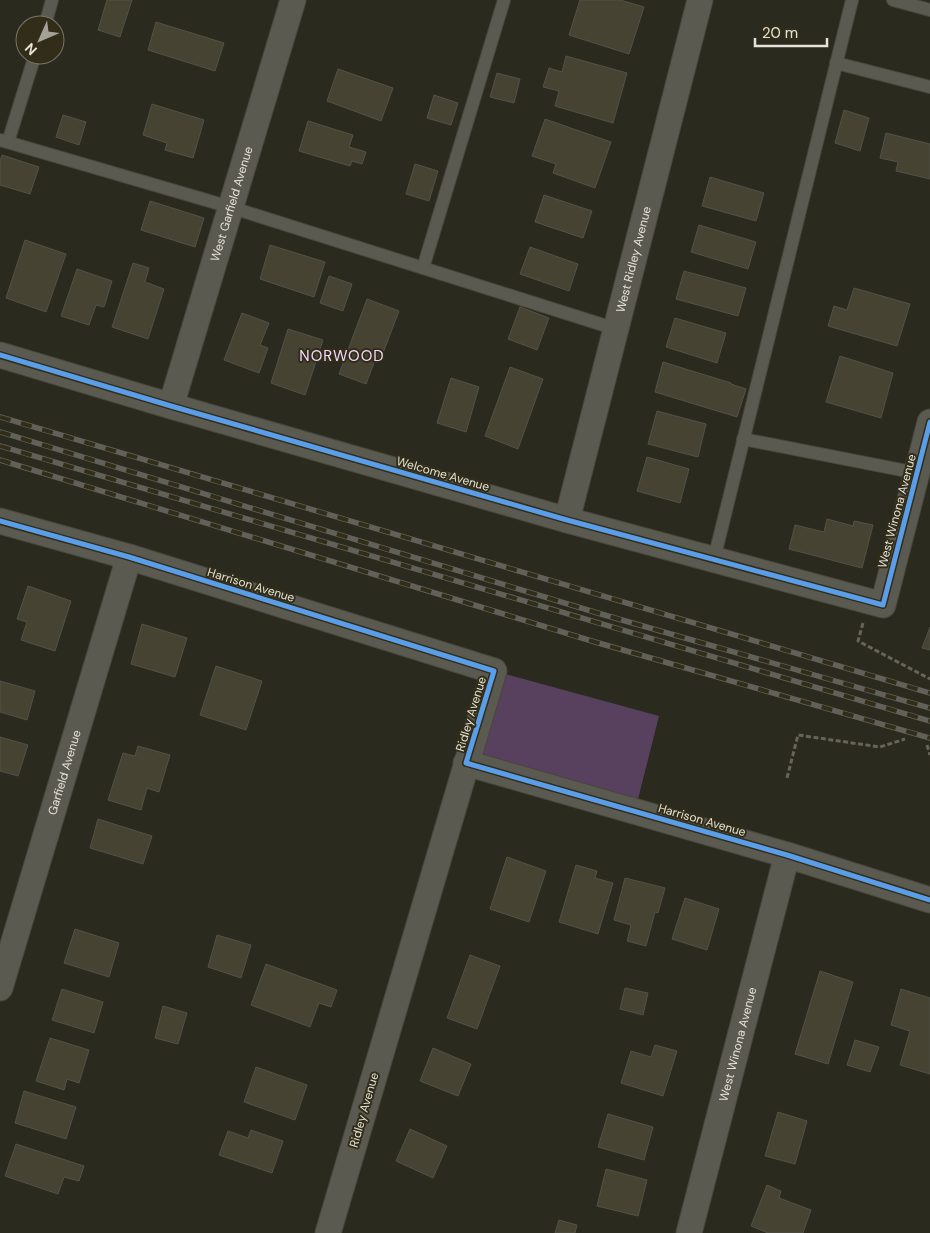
<svg xmlns="http://www.w3.org/2000/svg" width="930" height="1233" viewBox="0 0 930 1233" font-family="'DM Sans',sans-serif">
<style>
.green{fill:#58415e}
.building{fill:#464332;stroke:#535248}
.lines{fill:none;stroke-linecap:round;stroke-linejoin:round}
.lane-casing{stroke:#48473d;stroke-width:14}
.street-casing{stroke:#48473d;stroke-width:27}
.path{stroke:#66645b;stroke-width:3;stroke-dasharray:5 2.5;stroke-linecap:butt}
.lane{stroke:#5b5a51;stroke-width:12}
.street{stroke:#5b5a51;stroke-width:25}
.rail-casing{stroke:#626159;stroke-width:5.5}
.rail{stroke:#312d19;stroke-width:4;stroke-dasharray:11;stroke-linecap:butt}
.cycleway-casing{stroke:#312d19;stroke-width:8}
.cycleway{stroke:#5a9eea;stroke-width:5}
.labels{text-anchor:middle;stroke-width:4;stroke-linejoin:round;paint-order:stroke}
.street-label{font-size:12px;fill:#e5e2d6;stroke:#312d19}
.quarter-label{font-size:15px;letter-spacing:1px;fill:#f5d8ff;stroke:#312d19}
</style>
<rect width="100%" height="100%" fill="#2b2a1f"/>
<polygon class="green" points="494,671 659,716 635,811 466,763"/>
<g class="building">
<polygon points="107,0 132,0 120,37 98,30"/>
<polygon points="580,0 620,0 644,7 629,54 569,35"/>
<polygon points="156,22 224,43 215,71 148,50"/>
<polygon points="566,56 627,73 613,123 555,106 559,91 543,87 549,68 562,72"/>
<polygon points="338,69 393,88 381,121 327,101"/>
<polygon points="497,73 520,79 514,103 490,97"/>
<polygon points="434,95 458,103 451,125 427,118"/>
<polygon points="152,104 204,120 193,158 165,150 167,143 143,135"/>
<polygon points="844,110 869,118 860,151 835,143"/>
<polygon points="63,115 86,122 79,145 56,137"/>
<polygon points="545,119 611,142 595,188 553,173 556,164 532,156"/>
<polygon points="308,121 353,135 349,147 366,152 362,164 352,161 350,166 299,151"/>
<polygon points="886,133 930,144 930,179 896,171 898,162 880,158"/>
<polygon points="2,155 39,167 30,194 0,185 0,162"/>
<polygon points="415,164 438,171 429,201 406,194"/>
<polygon points="710,177 764,193 756,221 702,206"/>
<polygon points="544,195 592,211 583,238 535,222"/>
<polygon points="150,201 204,218 195,247 141,230"/>
<polygon points="699,225 756,242 748,269 691,252"/>
<polygon points="25,240 66,254 46,312 6,298"/>
<polygon points="270,245 325,262 314,297 260,279"/>
<polygon points="530,247 578,264 569,291 520,274"/>
<polygon points="133,263 149,268 145,282 164,289 148,339 112,327"/>
<polygon points="77,269 112,281 104,307 96,305 89,325 61,316"/>
<polygon points="684,271 746,288 738,316 676,299"/>
<polygon points="329,276 352,284 343,311 320,303"/>
<polygon points="854,288 910,304 897,346 828,326 834,306 847,310"/>
<polygon points="367,299 399,311 380,361 375,360 366,384 339,374"/>
<polygon points="520,307 549,318 537,350 508,339"/>
<polygon points="242,313 269,323 260,345 268,348 259,373 224,360"/>
<polygon points="675,318 726,333 717,363 666,347"/>
<polygon points="288,329 323,340 305,395 271,383"/>
<polygon points="840,356 893,373 881,418 826,402"/>
<polygon points="663,362 731,383 731,384 746,389 737,417 655,392"/>
<polygon points="510,367 543,379 518,449 485,436"/>
<polygon points="451,378 479,387 466,432 437,423"/>
<polygon points="657,411 706,424 698,457 648,444"/>
<polygon points="647,457 689,469 680,503 637,491"/>
<polygon points="827,519 853,526 854,521 873,525 862,568 789,549 795,525 824,532"/>
<polygon points="28,586 71,601 55,651 21,640 27,622 17,619"/>
<polygon points="142,624 187,638 175,677 131,664"/>
<polygon points="930,627 930,650 922,648"/>
<polygon points="216,666 262,681 246,730 200,715"/>
<polygon points="0,681 35,691 27,720 0,712"/>
<polygon points="0,737 28,745 18,776 0,771"/>
<polygon points="138,746 170,755 159,792 147,788 141,810 108,800 123,753 135,756"/>
<polygon points="98,819 152,836 143,864 90,848"/>
<polygon points="507,857 546,871 529,922 490,909"/>
<polygon points="576,865 597,871 595,878 613,883 598,934 559,922"/>
<polygon points="625,878 665,888 658,913 655,912 646,946 627,941 631,925 614,920"/>
<polygon points="685,898 719,909 707,950 672,939"/>
<polygon points="75,929 119,943 109,977 64,963"/>
<polygon points="217,935 251,945 241,978 208,967"/>
<polygon points="470,955 500,966 477,1029 447,1018"/>
<polygon points="266,964 337,990 331,1007 319,1003 310,1027 251,1005"/>
<polygon points="820,971 853,982 828,1064 795,1054"/>
<polygon points="625,988 648,993 643,1015 620,1009"/>
<polygon points="62,989 103,1002 94,1033 52,1020"/>
<polygon points="901,989 930,998 930,1074 900,1065 910,1031 891,1025"/>
<polygon points="163,1006 187,1013 178,1044 155,1038"/>
<polygon points="50,1038 89,1050 79,1083 67,1079 64,1090 36,1081"/>
<polygon points="855,1040 879,1047 870,1072 847,1065"/>
<polygon points="655,1045 677,1051 663,1096 621,1083 631,1051 651,1057"/>
<polygon points="433,1048 471,1064 458,1096 420,1081"/>
<polygon points="256,1067 307,1085 295,1120 244,1102"/>
<polygon points="24,1091 76,1107 66,1139 15,1123"/>
<polygon points="778,1112 807,1121 795,1164 765,1156"/>
<polygon points="608,1114 653,1127 644,1160 598,1147"/>
<polygon points="410,1129 447,1146 433,1178 396,1161"/>
<polygon points="251,1130 283,1141 272,1173 219,1155 228,1131 248,1138"/>
<polygon points="16,1144 84,1166 79,1181 64,1177 58,1194 5,1176"/>
<polygon points="606,1169 647,1180 638,1216 597,1206"/>
<polygon points="767,1185 781,1191 779,1198 811,1210 803,1233 768,1233 751,1226"/>
<polygon points="559,1220 577,1225 575,1233 555,1233"/>
</g>
<g class="lines">
<g class="lane-casing">
<g id="lane">
<polyline points="893,0 930,10"/>
<polyline points="45,25 52,0"/>
<polyline points="836,63 930,87"/>
<polyline points="0,140 230,207 616,329"/>
<polyline points="8,142 35,55"/>
<polyline points="423,268 504,0"/>
<polyline points="743,439 917,473"/>
<polyline points="714,559 852,0"/>
</g>
</g>
<g class="street-casing">
<g id="street">
<polyline points="0,355 171,406 567,520 883,605 930,422"/>
<path id="s1" d="M171,406L293,0"/>
<path id="s2" d="M567,520L700,0"/>
<polyline points="0,521 129,557 494,671 328,1233"/>
<polyline points="466,763 787,855 930,900"/>
<path id="s3" d="M0,988L129,557"/>
<path id="s4" d="M689,1233L787,855"/>
</g>
</g>
<g class="path">
<polyline points="863,623 858,641 930,679"/>
<polyline points="927,745 930,755"/>
<polyline points="787,778 798,735 880,747 905,739"/>
</g>
<use href="#lane" class="lane"/>
<use href="#street" class="street"/>
<g class="rail-casing">
<g id="rail">
<polyline points="0,417 930,693"/>
<polyline points="0,432 601,614 930,708"/>
<polyline points="0,446 930,721"/>
<polyline points="0,460 595,642 930,738"/>
</g>
</g>
<use href="#rail" class="rail"/>
<g class="cycleway-casing">
<g id="cycleway">
<polyline points="0,355 171,406 567,520 883,605 930,422"/>
<polyline points="0,521 129,557 494,671 466,763 787,855 930,900"/>
</g>
</g>
<use href="#cycleway" class="cycleway"/>
</g>
<g class="labels">
<g class="street-label">
<text dy="4" stroke="none"><textPath href="#s1" startOffset="211">West Garfield Avenue</textPath></text>
<text dy="4" stroke="none"><textPath href="#s2" startOffset="269">West Ridley Avenue</textPath></text>
<text transform="translate(443 474) rotate(16)" y="4">Welcome Avenue</text>
<text transform="translate(897 511) rotate(-75)" y="4">West Winona Avenue</text>
<text transform="translate(251 585) rotate(17)" y="4">Harrison Avenue</text>
<text transform="translate(471 714) rotate(-73)" y="4">Ridley Avenue</text>
<text dy="4" stroke="none"><textPath href="#s3" startOffset="225">Garfield Avenue</textPath></text>
<text transform="translate(702 820) rotate(16)" y="4">Harrison Avenue</text>
<text dy="4" stroke="none"><textPath href="#s4" startOffset="195">West Winona Avenue</textPath></text>
<text transform="translate(364 1110) rotate(-74)" y="4">Ridley Avenue</text>
</g>
<g class="quarter-label">
<text x="342" y="361">NORWOOD</text>
</g>
</g>
<g transform="translate(40 40) rotate(225)"><circle r="24" fill="#312d19" stroke="#797565"/>
<path d="M0-4L9 19L0 12L-9 19Z" fill="#a4a296"/>
<text y="-8" font-size="14" font-weight="bold" text-anchor="middle" fill="#e5e2d6">N</text>
</g>
<path d="M755 38v8h72v-8" fill="none" stroke="#e5e2d6" stroke-width="2.5"/>
<text x="762" y="38" font-size="15" fill="#e5e2d6" stroke="#312d19" stroke-width="4" paint-order="stroke">20 m</text>
</svg>
